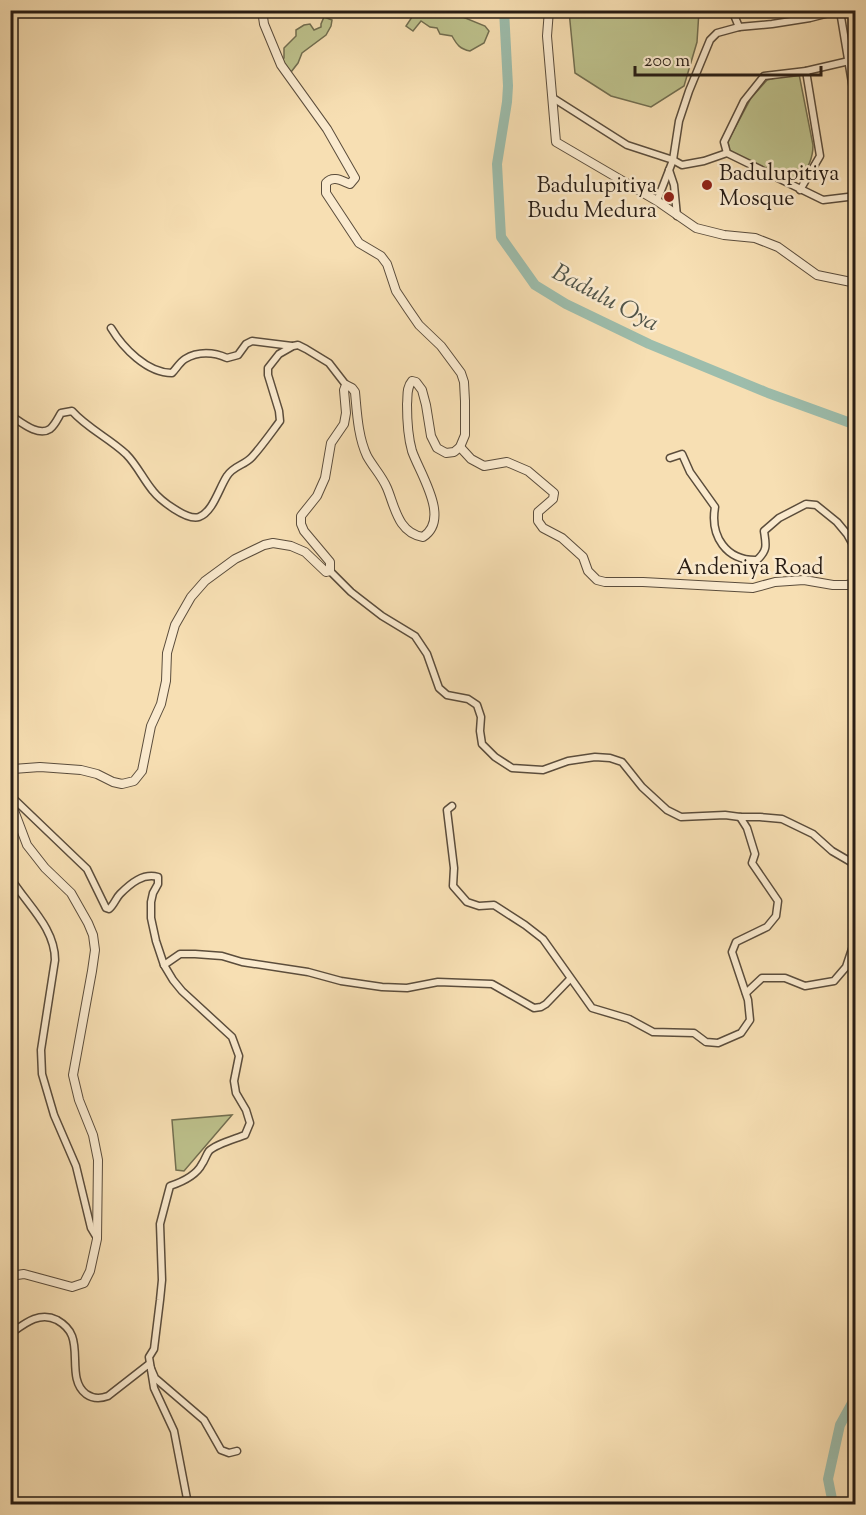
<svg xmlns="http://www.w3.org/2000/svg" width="866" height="1515" viewBox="0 0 866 1515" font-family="'Sorts Mill Goudy',serif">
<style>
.green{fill:#bdc18c;stroke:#726e50;stroke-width:1.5}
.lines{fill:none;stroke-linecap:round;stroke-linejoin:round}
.river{stroke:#9dbdac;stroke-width:10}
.minor-casing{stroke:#5b4d3c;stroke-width:9}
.tertiary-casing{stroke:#5b4d3c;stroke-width:10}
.minor{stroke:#faeace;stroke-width:6}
.tertiary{stroke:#faeace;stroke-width:8}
.poi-dot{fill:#8f2418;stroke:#faeace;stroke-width:2}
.labels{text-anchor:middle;stroke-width:5;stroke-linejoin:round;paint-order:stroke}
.poi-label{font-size:22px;fill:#271c14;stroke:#faeace;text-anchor:start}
.street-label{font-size:22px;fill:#271c14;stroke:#faeace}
.water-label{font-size:24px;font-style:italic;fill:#505449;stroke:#faeace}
</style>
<rect width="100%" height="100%" fill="#f7dfb3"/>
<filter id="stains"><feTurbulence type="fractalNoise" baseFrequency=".00333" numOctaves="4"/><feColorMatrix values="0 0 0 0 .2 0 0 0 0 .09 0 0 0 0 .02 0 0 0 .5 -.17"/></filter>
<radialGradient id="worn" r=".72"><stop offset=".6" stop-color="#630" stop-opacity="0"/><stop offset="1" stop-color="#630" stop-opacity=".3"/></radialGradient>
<g class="green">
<polygon points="569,11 699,11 697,42 684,86 651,107 611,96 575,73"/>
<path d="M453,13L485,26L489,31L484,43L470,51C460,49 457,45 452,36L440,34L437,28L430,27L421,21L413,31L406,26L414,14Z"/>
<polygon points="324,17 332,20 331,26 326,35 302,53 298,63 291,72 281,61 284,58 284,48 296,36 296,30 304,25 310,24 314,30 321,27 321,24"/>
<path d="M793,74H799L813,145C813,159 808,167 801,178L787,180L729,150L728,141L751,98L767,80Z"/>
<polygon points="232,1115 184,1171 176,1170 172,1120"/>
</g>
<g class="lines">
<g class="river">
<polyline points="504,10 508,86 507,102 497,164 501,237 535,285 566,304 649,344 768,393 856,425"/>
<polyline points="833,1504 828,1479 840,1425 856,1396"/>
</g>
<g class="minor-casing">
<g id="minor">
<polyline points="732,10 739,27"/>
<polyline points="840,11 854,95 856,121"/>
<polyline points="849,61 806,71 764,76 744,101 724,142 727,153 823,200 856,196"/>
<polyline points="553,98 627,145 673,160 682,165 704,161 727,153"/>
<polyline points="669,170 674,185 677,216"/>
<polyline points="800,190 820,156 806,71"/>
<polyline points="657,201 673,160 679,121 689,91 710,40 717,33 739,27 772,24 810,18 841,10"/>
<path d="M111,328C123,348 147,373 172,373C176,369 180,362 185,359C198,351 214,352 227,358L238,355L246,344L252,341L292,346"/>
<path d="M10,415C21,422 38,437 50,429C55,425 58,418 61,413L72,411C87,428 109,438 126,454C137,465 143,479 153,491C160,500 187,521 199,517C213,512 219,488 227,476C233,466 245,465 252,457C262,446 271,433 280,421L279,411L268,375V368L279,354L293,346L298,345L306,349L329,363L346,385"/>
<path d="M670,458L682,454L690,472L715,507C710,536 726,561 757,560C768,550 766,545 764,531L779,518L806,504L816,505L837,522L847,534L856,550"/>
<polyline points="330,571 351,592 382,616 415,636 427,654 439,688 447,695 468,699 477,705 481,717 480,731 482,744 495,757 512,768 543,770 568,761 595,757 610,758 622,762 642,787 667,810 681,817 725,815 740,817 760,817 782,819 813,834 832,851 856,865"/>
<path d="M10,797L16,801L87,869L106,908L109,909C114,905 116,898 120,894C131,883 143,873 158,877V884L153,893L151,902V918L156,941L164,965L173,980L182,991L232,1037L239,1056L234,1081L236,1093L246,1110L250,1123L245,1135C235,1139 216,1144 209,1151C206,1155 205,1160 202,1164C196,1176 182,1182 170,1186L160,1224L162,1280L160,1300L154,1349L149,1357L154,1388L174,1431L188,1504"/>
<polyline points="452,806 447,810 454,868 453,886 467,902 479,906 494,905 525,925 543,939 592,1008 629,1019 653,1032 694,1033 706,1042 718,1043 741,1033 750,1020 748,1000 732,952 736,942 767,927 776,916 778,901 752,863 755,854 747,828 740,817"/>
<path d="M10,877C26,904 55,927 55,960L41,1050L42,1074L54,1115L76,1166L91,1228L97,1238"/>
<polyline points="164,965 180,954 195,954 222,956 242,962 308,972 341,981 382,987 407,988 438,982 492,984 534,1008 541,1007 546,1004 570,979"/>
<polyline points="746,993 762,978 785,978 805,986 834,981 846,967 852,949 856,948"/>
<path d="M10,1334C24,1324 39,1311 57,1320C64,1324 69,1328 72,1336C79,1354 69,1381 86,1394C93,1399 100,1399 108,1396L149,1364L155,1378L204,1420L221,1450L229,1453L237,1451"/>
</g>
</g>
<g class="tertiary-casing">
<g id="tertiary">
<polyline points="549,10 547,36 556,142 657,201 696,228 724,235 755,238 778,247 817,275 856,283"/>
<polyline points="460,447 471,459 484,466 507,462 528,471 554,493 553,499 538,512 538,521 543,528 562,538 583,557 588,571 597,580 605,582 643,582 753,588 775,582 804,580 833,585 847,585 856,583"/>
<path d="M10,771L13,769L40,767L81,770L97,774L113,782L122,784L134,781L142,771L151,726L161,704L166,681L167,653L175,625L191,597L205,581L235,559L264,545L273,543L291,546L305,552L326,572L330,571V562L304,531L301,524V516L317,496L325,478L331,443L344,424L346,413L344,390L346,385L352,388L355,392C357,413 358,437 367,456C373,467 382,476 387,488C395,507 398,533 423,537C451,519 420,474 412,451C408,437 407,418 407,404C408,396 406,388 412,381L416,382L422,390L426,405L431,436L437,448L446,453L454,452L460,447L465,435V401L464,382L461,373L441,346L419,325L408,309L396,291L387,264L381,256L359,243L326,193V183C333,175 342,181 350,184L355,178L327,129L281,65L264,24L262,10"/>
<polyline points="10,800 27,845 45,868 71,893 88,923 93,935 95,950 92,971 73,1075 79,1100 93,1135 98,1160 97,1239 90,1271 84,1283 72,1287 24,1274 10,1276"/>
</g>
</g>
<use href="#minor" class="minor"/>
<use href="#tertiary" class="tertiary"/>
</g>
<g class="poi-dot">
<circle cx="707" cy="185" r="6"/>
<circle cx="669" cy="197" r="6"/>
</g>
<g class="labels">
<g class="poi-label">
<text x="719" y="180">Badulupitiya<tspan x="719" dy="25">Mosque</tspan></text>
<text x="657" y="192" text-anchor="end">Badulupitiya<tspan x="657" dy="25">Budu Medura</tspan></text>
</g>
<g class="street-label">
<text x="750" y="574">Andeniya Road</text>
</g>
<g class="water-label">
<text transform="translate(606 297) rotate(28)" y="8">Badulu Oya</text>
</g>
</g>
<rect width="866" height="1515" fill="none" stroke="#f7dfb3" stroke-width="36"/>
<rect x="12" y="12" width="842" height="1491" fill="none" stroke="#271c14" stroke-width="3"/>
<rect x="18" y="18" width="830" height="1479" fill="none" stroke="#271c14" stroke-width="1.5"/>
<path d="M635 66v9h186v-9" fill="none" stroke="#271c14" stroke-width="3"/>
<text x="644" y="66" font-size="18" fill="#271c14" stroke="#faeace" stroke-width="4.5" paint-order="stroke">200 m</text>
<rect width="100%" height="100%" filter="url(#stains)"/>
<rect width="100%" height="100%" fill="url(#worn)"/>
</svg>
